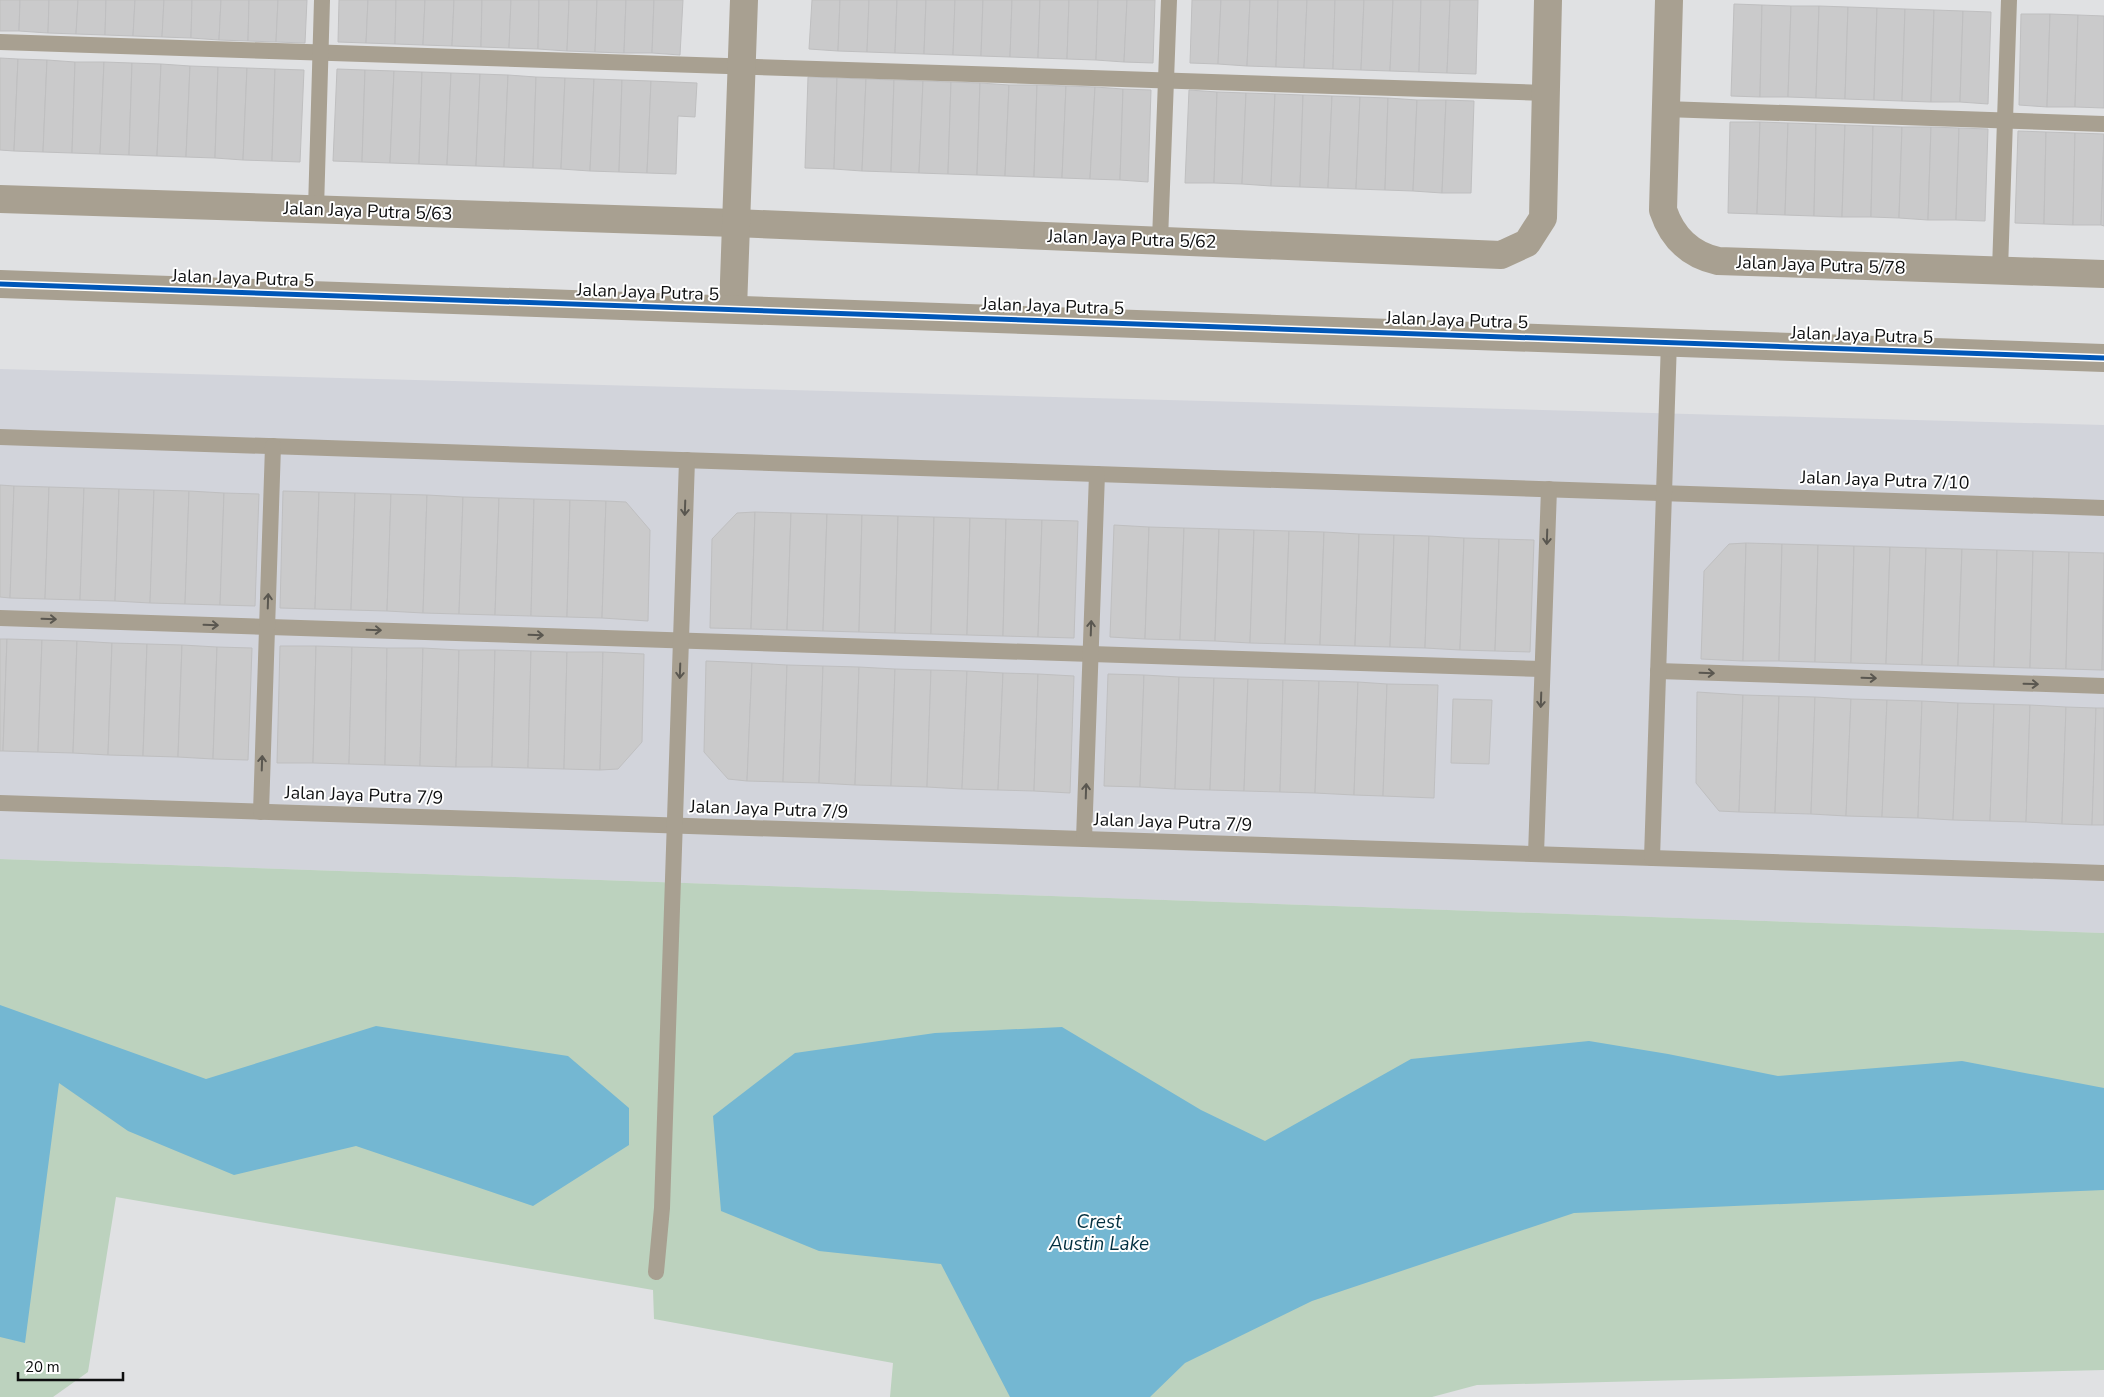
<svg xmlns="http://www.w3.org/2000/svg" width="2104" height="1397" viewBox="0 0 2104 1397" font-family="'Nunito Sans',sans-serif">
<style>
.built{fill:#d2d4db}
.green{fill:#bcd2be}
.water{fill:#74b7d2}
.building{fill:#cacacb;stroke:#bfbfc0}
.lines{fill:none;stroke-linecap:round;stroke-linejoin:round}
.service{stroke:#a8a091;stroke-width:16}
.minor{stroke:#a8a091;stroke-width:28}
.tertiary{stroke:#a8a091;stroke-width:28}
.cycleway-casing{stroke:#fff;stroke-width:8}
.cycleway{stroke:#0057b8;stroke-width:5}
.oneway{stroke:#5a5750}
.labels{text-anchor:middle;stroke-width:4;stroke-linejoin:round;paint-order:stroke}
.street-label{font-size:18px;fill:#0d0e0f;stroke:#fff}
.water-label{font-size:19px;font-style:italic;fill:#033040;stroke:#fff}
</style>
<rect width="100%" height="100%" fill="#e0e1e3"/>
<polygon class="built" points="0,369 2104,425 2104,933 0,859"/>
<polygon class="green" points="0,859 2104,933 2104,1370 1477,1385 1432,1397 890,1397 893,1363 654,1319 653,1290 116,1197 88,1372 53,1397 0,1397"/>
<g class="water">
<polygon points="0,1005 206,1079 376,1026 568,1056 629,1108 629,1145 533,1206 356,1146 234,1175 128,1131 59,1083 25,1343 0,1337"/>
<polygon points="1062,1027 1201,1110 1265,1141 1411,1059 1589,1041 1668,1054 1778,1076 1962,1061 2104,1088 2104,1190 1574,1213 1312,1301 1185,1363 1150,1397 1010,1397 941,1264 819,1251 721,1211 713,1116 795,1053 935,1033"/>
</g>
<g class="building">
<polygon points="0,0 20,0 19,31 0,31"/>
<polygon points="20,0 49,0 48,33 19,31"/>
<polygon points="49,0 78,0 76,34 48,33"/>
<polygon points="78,0 106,0 105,35 76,34"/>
<polygon points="106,0 135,0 133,36 105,35"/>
<polygon points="135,0 164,0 162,37 133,36"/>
<polygon points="164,0 192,0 191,38 162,37"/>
<polygon points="192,0 221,0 219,40 191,38"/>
<polygon points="221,0 249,0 248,41 219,40"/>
<polygon points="249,0 278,0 276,42 248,41"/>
<polygon points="278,0 307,0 305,43 276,42"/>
<polygon points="339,0 368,0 366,43 338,42"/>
<polygon points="368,0 396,0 395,44 366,43"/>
<polygon points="396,0 425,0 423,45 395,44"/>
<polygon points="425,0 454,0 452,46 423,45"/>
<polygon points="454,0 482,0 481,47 452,46"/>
<polygon points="482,0 511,0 509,48 481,47"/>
<polygon points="511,0 539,0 538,49 509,48"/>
<polygon points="539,0 569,0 567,51 538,49"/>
<polygon points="569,0 597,0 595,52 567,51"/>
<polygon points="597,0 626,0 624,53 595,52"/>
<polygon points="626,0 654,0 652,53 624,53"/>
<polygon points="654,0 683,0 680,55 652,53"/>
<polygon points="812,0 840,0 838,51 809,49"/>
<polygon points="840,0 869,0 867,52 838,51"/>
<polygon points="869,0 897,0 895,53 867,52"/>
<polygon points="897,0 926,0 924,54 895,53"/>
<polygon points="926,0 955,0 953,55 924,54"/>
<polygon points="955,0 983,0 981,56 953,55"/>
<polygon points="983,0 1012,0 1010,57 981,56"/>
<polygon points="1012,0 1040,0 1038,58 1010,57"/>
<polygon points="1040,0 1069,0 1067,59 1038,58"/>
<polygon points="1069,0 1098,0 1096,60 1067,59"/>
<polygon points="1098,0 1127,0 1124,62 1096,60"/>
<polygon points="1127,0 1155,0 1153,63 1124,62"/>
<polygon points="1192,0 1221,0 1218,64 1190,63"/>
<polygon points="1221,0 1250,0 1247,66 1218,64"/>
<polygon points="1250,0 1278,0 1276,67 1247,66"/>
<polygon points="1278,0 1307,0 1304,68 1276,67"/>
<polygon points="1307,0 1335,0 1333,69 1304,68"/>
<polygon points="1335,0 1364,0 1361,70 1333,69"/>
<polygon points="1364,0 1393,0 1390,71 1361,70"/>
<polygon points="1393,0 1421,0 1419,72 1390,71"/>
<polygon points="1421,0 1450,0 1447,73 1419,72"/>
<polygon points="1450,0 1478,0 1476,74 1447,73"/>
<polygon points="1734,4 1762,5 1760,97 1731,96"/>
<polygon points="1762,5 1791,6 1788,97 1760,97"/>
<polygon points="1791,6 1819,6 1816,98 1788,97"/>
<polygon points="1819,6 1848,7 1845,99 1816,98"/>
<polygon points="1848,7 1877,8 1874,100 1845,99"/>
<polygon points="1877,8 1905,9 1902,101 1874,100"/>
<polygon points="1905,9 1934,10 1931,102 1902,101"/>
<polygon points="1934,10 1963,11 1960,102 1931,102"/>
<polygon points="1963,11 1991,12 1988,104 1960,102"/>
<polygon points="2021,14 2050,14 2047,107 2019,105"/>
<polygon points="2050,14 2078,15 2075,107 2047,107"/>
<polygon points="2078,15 2104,16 2104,108 2075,107"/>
<polygon points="0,58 18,59 14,151 0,150"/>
<polygon points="18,59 47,60 43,152 14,151"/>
<polygon points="47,60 75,62 72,153 43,152"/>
<polygon points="75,62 104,62 100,154 72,153"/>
<polygon points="104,62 132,63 129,155 100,154"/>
<polygon points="132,63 161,64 157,156 129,155"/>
<polygon points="161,64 190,66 186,157 157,156"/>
<polygon points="190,66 218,67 215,158 186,157"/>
<polygon points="218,67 247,68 243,160 215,158"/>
<polygon points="247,68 275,69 272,161 243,160"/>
<polygon points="275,69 304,70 300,162 272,161"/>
<polygon points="337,69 365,70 362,162 333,161"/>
<polygon points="365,70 394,71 390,163 362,162"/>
<polygon points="394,71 422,72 419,164 390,163"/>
<polygon points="422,72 451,73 447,165 419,164"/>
<polygon points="451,73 480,74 476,166 447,165"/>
<polygon points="480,74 508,75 504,167 476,166"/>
<polygon points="508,75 536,77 533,168 504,167"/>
<polygon points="536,77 565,78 561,169 533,168"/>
<polygon points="808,77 837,78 834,169 805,168"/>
<polygon points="565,78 594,79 590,171 561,169"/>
<polygon points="837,78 866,79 862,171 834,169"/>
<polygon points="594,79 622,80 619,172 590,171"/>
<polygon points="866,79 894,80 891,172 862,171"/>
<polygon points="622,80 651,81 647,173 619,172"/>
<polygon points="894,80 923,81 919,173 891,172"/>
<polygon points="651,81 697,83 695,117 678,116 676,174 647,173"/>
<polygon points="923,81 951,82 948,174 919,173"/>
<polygon points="951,82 980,83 977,175 948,174"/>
<polygon points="980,83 1009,85 1005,176 977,175"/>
<polygon points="1009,85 1037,85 1034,177 1005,176"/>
<polygon points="1037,85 1066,86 1062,178 1034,177"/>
<polygon points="1066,86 1095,87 1090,179 1062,178"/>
<polygon points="1095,87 1123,89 1120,180 1090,179"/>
<polygon points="1123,89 1151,90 1148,182 1120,180"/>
<polygon points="1189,90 1217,92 1214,183 1185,183"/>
<polygon points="1217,92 1246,93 1242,184 1214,183"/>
<polygon points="1246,93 1275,94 1271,186 1242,184"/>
<polygon points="1275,94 1303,95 1300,187 1271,186"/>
<polygon points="1303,95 1332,96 1328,188 1300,187"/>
<polygon points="1332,96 1360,97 1356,189 1328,188"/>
<polygon points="1360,97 1388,98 1385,190 1356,189"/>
<polygon points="1388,98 1417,100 1413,191 1385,190"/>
<polygon points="1417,100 1446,100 1442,193 1413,191"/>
<polygon points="1446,100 1474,101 1471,193 1442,193"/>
<polygon points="1730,122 1760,122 1757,214 1728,213"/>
<polygon points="1760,122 1788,123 1785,215 1757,214"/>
<polygon points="1788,123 1816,124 1814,216 1785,215"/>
<polygon points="1816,124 1845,125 1842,217 1814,216"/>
<polygon points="1845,125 1873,126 1871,217 1842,217"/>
<polygon points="1873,126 1902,127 1899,218 1871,217"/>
<polygon points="1902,127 1931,127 1928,220 1899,218"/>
<polygon points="1931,127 1959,128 1956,220 1928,220"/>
<polygon points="1959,128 1988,129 1985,221 1956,220"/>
<polygon points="2018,131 2046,132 2044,224 2015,223"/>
<polygon points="2046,132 2075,133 2073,225 2044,224"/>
<polygon points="2075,133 2104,134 2101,225 2073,225"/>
<polygon points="2104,134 2104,226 2101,225"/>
<polygon points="0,485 14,486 10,598 0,597"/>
<polygon points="14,486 49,487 45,599 10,598"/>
<polygon points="49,487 84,488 80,600 45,599"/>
<polygon points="84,488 119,489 115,601 80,600"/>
<polygon points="119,489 154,490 150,603 115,601"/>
<polygon points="154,490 189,491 185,604 150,603"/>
<polygon points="189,491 224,493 220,605 185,604"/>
<polygon points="283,491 319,492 315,609 280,608"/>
<polygon points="319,492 355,493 351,610 315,609"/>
<polygon points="224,493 259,494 255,606 220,605"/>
<polygon points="355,493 391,494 387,611 351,610"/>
<polygon points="391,494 427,495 423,613 387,611"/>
<polygon points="427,495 463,497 459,614 423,613"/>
<polygon points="463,497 499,498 495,615 459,614"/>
<polygon points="499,498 534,499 531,616 495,615"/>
<polygon points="534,499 570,500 567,617 531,616"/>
<polygon points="570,500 606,501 602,618 567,617"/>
<polygon points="606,501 626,502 650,530 648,621 602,618"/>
<polygon points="755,512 751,629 710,628 712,539 737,513"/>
<polygon points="755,512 791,513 787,630 751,629"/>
<polygon points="791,513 827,514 823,631 787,630"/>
<polygon points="827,514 862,515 859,632 823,631"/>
<polygon points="862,515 898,516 895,633 859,632"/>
<polygon points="898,516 934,517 931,634 895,633"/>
<polygon points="934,517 970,518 967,635 931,634"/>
<polygon points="970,518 1006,519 1003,636 967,635"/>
<polygon points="1006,519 1042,520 1038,637 1003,636"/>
<polygon points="1042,520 1078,521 1074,638 1038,637"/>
<polygon points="1114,525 1149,527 1145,639 1110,637"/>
<polygon points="1149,527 1184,528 1180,640 1145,639"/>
<polygon points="1184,528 1219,529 1215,641 1180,640"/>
<polygon points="1219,529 1254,530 1250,643 1215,641"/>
<polygon points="1254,530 1289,531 1285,644 1250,643"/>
<polygon points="1289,531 1324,532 1320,645 1285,644"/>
<polygon points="1324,532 1359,534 1355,646 1320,645"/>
<polygon points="1359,534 1394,535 1390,647 1355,646"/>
<polygon points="1394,535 1429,536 1425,648 1390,647"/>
<polygon points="1429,536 1464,538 1460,650 1425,648"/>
<polygon points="1464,538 1499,539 1495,651 1460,650"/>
<polygon points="1499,539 1534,540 1530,652 1495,651"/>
<polygon points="1746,543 1743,661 1701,659 1704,571 1729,544"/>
<polygon points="1746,543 1782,544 1779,661 1743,661"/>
<polygon points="1782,544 1818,545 1815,662 1779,661"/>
<polygon points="1818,545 1854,546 1851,663 1815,662"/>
<polygon points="1854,546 1890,547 1886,664 1851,663"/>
<polygon points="1890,547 1926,548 1922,665 1886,664"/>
<polygon points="1926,548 1962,549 1958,666 1922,665"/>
<polygon points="1962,549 1997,550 1994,667 1958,666"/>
<polygon points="1997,550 2033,551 2030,668 1994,667"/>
<polygon points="2033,551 2069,552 2066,669 2030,668"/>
<polygon points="2069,552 2104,553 2102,670 2066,669"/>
<polygon points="2104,589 2104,670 2102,670"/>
<polygon points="0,639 7,639 3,751 0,751"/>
<polygon points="7,639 42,640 38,752 3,751"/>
<polygon points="42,640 77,641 73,753 38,752"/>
<polygon points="77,641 112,643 108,755 73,753"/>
<polygon points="112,643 147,644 143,756 108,755"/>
<polygon points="147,644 182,645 178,757 143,756"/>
<polygon points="182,645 217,647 213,759 178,757"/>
<polygon points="280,646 316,646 313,763 277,763"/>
<polygon points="316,646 352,647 349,764 313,763"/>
<polygon points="217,647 252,648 248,760 213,759"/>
<polygon points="352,647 387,648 385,765 349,764"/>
<polygon points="387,648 423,648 420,766 385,765"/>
<polygon points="423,648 459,650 456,767 420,766"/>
<polygon points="459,650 495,650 492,767 456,767"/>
<polygon points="495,650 531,651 528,768 492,767"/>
<polygon points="531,651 567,652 564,769 528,768"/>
<polygon points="567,652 603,652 600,770 564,769"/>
<polygon points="603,652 644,654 642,742 618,769 600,770"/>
<polygon points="706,661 752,663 747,781 728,779 704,752"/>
<polygon points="752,663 787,665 783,782 747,781"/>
<polygon points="787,665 823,666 819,783 783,782"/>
<polygon points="823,666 859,667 855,785 819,783"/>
<polygon points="859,667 895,669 891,786 855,785"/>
<polygon points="895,669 931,670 927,787 891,786"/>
<polygon points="931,670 967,671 962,789 927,787"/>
<polygon points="967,671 1003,673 998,790 962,789"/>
<polygon points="1003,673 1038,674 1034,791 998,790"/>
<polygon points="1038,674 1074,676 1070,793 1034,791"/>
<polygon points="1108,674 1144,675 1140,787 1104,786"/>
<polygon points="1144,675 1179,677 1175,789 1140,787"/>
<polygon points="1179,677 1214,678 1210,790 1175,789"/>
<polygon points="1214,678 1248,679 1244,791 1210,790"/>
<polygon points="1248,679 1283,680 1280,792 1244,791"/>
<polygon points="1283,680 1319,681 1315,793 1280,792"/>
<polygon points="1319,681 1358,682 1354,795 1315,793"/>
<polygon points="1358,682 1387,684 1383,796 1354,795"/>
<polygon points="1387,684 1438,685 1434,798 1383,796"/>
<polygon points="1697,692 1743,695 1739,812 1719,811 1696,783"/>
<polygon points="1743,695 1779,696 1775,813 1739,812"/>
<polygon points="1779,696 1815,697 1811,814 1775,813"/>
<polygon points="1815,697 1851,699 1846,816 1811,814"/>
<polygon points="1453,699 1492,700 1489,764 1451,763"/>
<polygon points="1851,699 1887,700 1882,817 1846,816"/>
<polygon points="1887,700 1922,701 1918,818 1882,817"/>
<polygon points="1922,701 1958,703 1953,820 1918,818"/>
<polygon points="1958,703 1994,704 1990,821 1953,820"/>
<polygon points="1994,704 2030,705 2026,822 1990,821"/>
<polygon points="2030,705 2066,707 2062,824 2026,822"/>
<polygon points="2066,707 2096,708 2092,825 2062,824"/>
<polygon points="2096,708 2104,708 2104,825 2092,825"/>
</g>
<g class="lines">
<g class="service">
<polyline points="0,42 1546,93"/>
<polyline points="1665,109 2104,124"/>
<polyline points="316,209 322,0"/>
<polyline points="1160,240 1169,0"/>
<polyline points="2000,270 2009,0"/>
<polyline points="0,437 2104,508"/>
<polyline points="0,618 1542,669"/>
<polyline points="1658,671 2104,686"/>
<polyline points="0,803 2104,873"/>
<polyline points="261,812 273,446"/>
<polyline points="1084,839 1097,474"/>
<polyline points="1536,854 1549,489"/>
<polyline points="1652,858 1669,341"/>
<polyline points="656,1272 662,1208 687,460"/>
</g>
<g class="minor">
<path d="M1669,0L1663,210C1672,237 1690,255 1718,261L2104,274"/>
<polyline points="0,199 735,223 1501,255 1527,243 1543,218 1548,0"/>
<polyline points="733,309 744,0"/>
</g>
<polyline class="tertiary" points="0,284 2104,358"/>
<g class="cycleway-casing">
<polyline id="cycleway" points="0,284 2104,358"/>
</g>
<use href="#cycleway" class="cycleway"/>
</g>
<defs><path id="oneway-shaft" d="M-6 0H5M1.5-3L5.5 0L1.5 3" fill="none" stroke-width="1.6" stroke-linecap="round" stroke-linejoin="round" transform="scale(1.25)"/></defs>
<g class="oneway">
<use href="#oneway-shaft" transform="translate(685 508) rotate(92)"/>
<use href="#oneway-shaft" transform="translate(1547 537) rotate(92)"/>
<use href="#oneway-shaft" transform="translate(268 601) rotate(-88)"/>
<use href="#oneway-shaft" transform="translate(49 619) rotate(2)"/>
<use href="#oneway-shaft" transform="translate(211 625) rotate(2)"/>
<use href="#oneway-shaft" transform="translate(1091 628) rotate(-88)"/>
<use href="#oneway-shaft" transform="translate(374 630) rotate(2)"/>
<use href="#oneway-shaft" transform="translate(536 635) rotate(2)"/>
<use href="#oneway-shaft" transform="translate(680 671) rotate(92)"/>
<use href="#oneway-shaft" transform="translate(1707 673) rotate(2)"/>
<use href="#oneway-shaft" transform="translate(1869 678) rotate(2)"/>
<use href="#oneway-shaft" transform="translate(2031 684) rotate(2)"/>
<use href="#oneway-shaft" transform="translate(1541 700) rotate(92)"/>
<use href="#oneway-shaft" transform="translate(262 763) rotate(-88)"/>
<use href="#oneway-shaft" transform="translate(1086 791) rotate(-88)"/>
</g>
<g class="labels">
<g class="street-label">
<text transform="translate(368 211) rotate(2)" y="6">Jalan Jaya Putra 5/63</text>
<text transform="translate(1132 239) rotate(2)" y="6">Jalan Jaya Putra 5/62</text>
<text transform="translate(1821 265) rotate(2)" y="6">Jalan Jaya Putra 5/78</text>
<text transform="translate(243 278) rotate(2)" y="6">Jalan Jaya Putra 5</text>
<text transform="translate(648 292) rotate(2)" y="6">Jalan Jaya Putra 5</text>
<text transform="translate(1053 306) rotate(2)" y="6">Jalan Jaya Putra 5</text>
<text transform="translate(1457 320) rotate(2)" y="6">Jalan Jaya Putra 5</text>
<text transform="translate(1862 335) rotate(2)" y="6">Jalan Jaya Putra 5</text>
<text transform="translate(1885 480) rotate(2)" y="6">Jalan Jaya Putra 7/10</text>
<text transform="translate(364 795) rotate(2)" y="6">Jalan Jaya Putra 7/9</text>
<text transform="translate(769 809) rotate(2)" y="6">Jalan Jaya Putra 7/9</text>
<text transform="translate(1173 822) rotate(2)" y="6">Jalan Jaya Putra 7/9</text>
</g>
<g class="water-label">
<text x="1099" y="1228">Crest<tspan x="1099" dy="22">Austin Lake</tspan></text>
</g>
</g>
<path d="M18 1372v8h105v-8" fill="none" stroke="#0d0e0f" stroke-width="2.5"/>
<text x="25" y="1372" font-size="15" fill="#0d0e0f" stroke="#ffffff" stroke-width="4" paint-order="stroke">20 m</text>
</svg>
